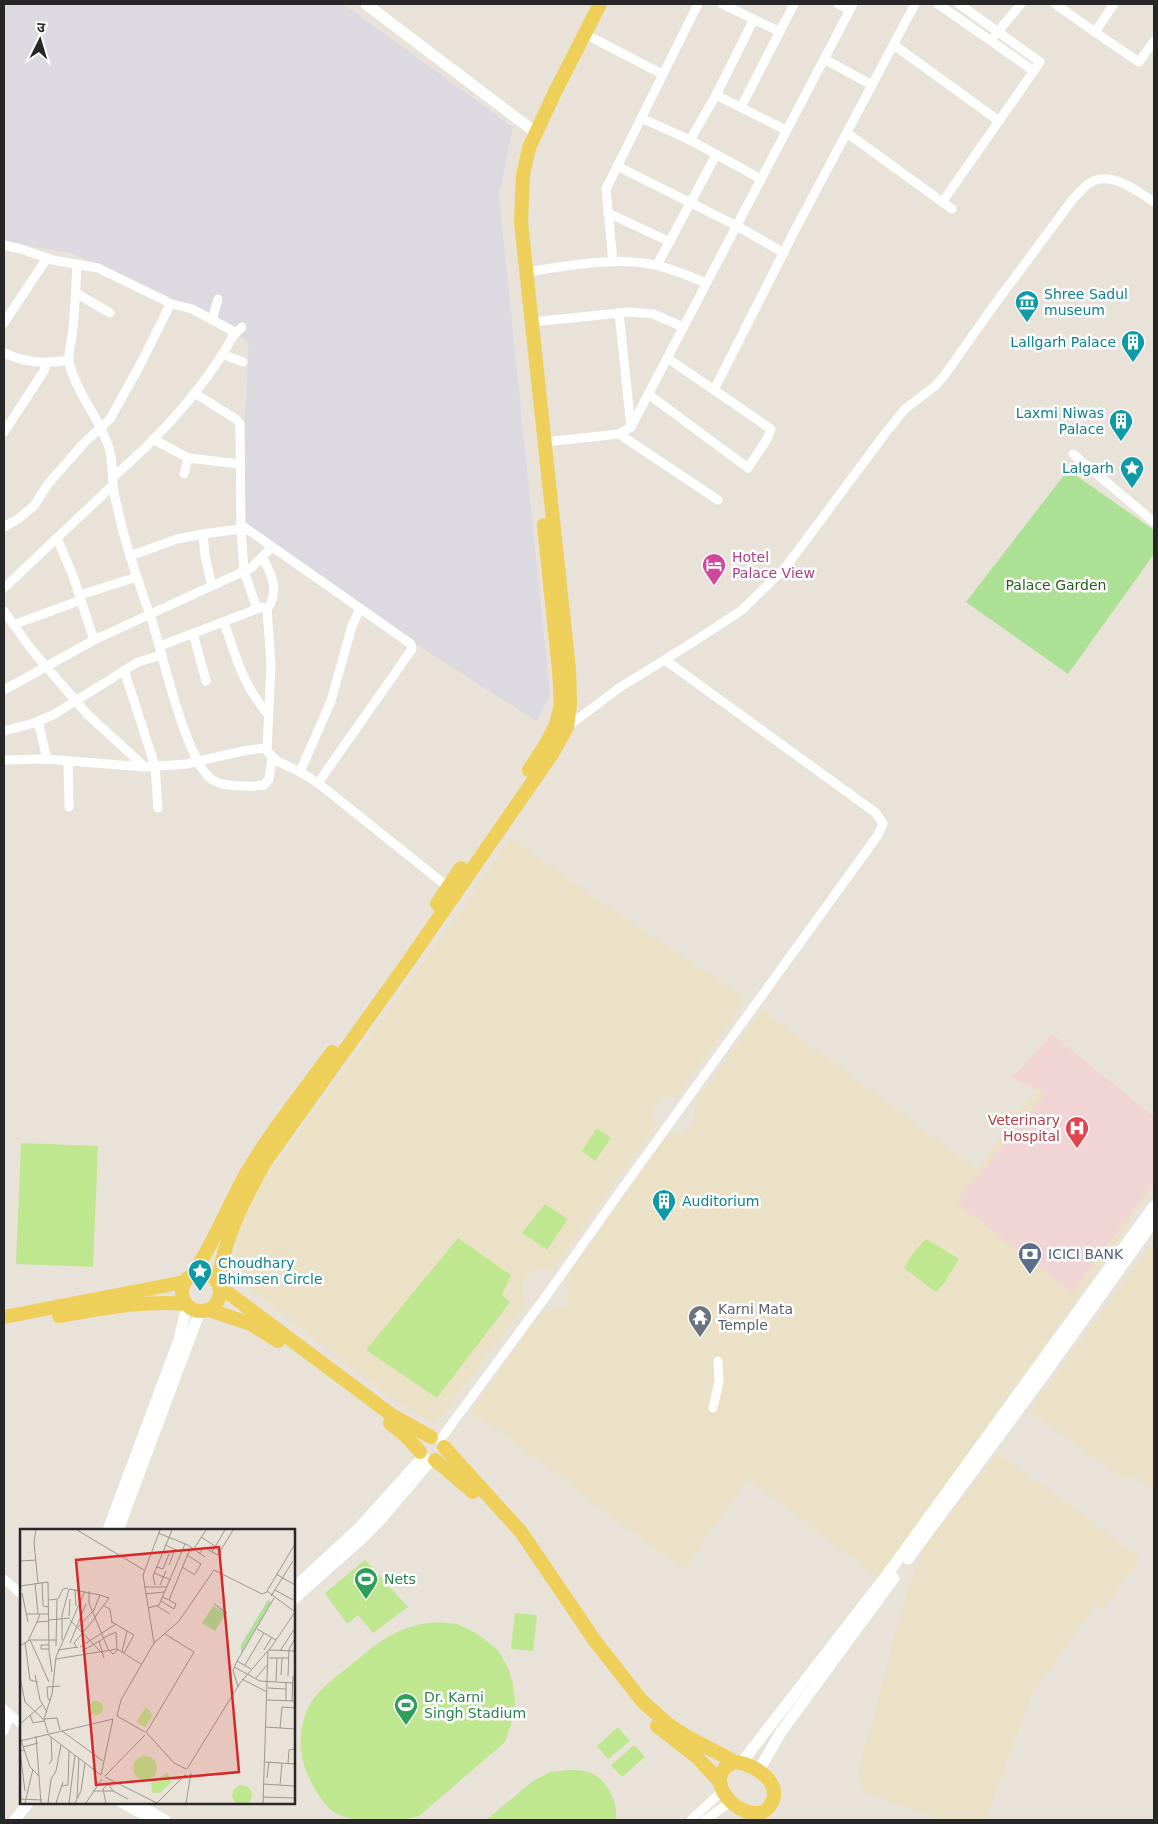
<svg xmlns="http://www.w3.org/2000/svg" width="1158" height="1824" viewBox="0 0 1158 1824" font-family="'DejaVu Sans','Noto Sans Devanagari',sans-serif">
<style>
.industrial{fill:#dcd9e1}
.education{fill:#ebe1c7}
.medical{fill:#f1d5d5}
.green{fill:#ace095}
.pitch{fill:#bfe790}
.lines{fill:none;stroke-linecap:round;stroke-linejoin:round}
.minor{stroke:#fff;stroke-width:9}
.tertiary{stroke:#fff;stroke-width:11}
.primary{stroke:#edcf5a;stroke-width:14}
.labels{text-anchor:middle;stroke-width:5;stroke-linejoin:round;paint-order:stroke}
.culture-label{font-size:14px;fill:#0d838f;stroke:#fff;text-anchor:start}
.hotel-label{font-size:14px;fill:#b23c85;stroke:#fff;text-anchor:start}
.park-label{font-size:14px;fill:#26601a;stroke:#fff}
.health-label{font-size:14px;fill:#be3a42;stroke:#fff;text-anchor:end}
.service-label{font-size:14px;fill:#4e5e75;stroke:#fff;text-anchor:start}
.worship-label{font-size:14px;fill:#5b616d;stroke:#fff;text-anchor:start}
.leisure-label{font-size:14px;fill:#27864d;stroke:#fff;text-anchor:start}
.inset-road{fill:none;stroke:#9b9791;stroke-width:1}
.view{fill:#d62828;fill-opacity:0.15;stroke:#d62828;stroke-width:2.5}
.inset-edge{fill:none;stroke:#272727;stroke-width:2.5}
</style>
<rect width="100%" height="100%" fill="#e9e2d8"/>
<polygon class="industrial" points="4,4 343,4 513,127 499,196 550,694 536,721 239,531 249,341 72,253 4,242"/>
<g class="education">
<polygon points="511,837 587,892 746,999 676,1098 669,1096 662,1098 655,1107 651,1116 657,1123 553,1269 532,1271 525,1278 521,1286 526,1305 435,1424 394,1400 248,1287 233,1244 257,1189 471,897"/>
<polygon points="762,1010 825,1056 977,1170 1040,1084 1154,1164 1154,1184 1130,1220 1124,1231 879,1579 748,1479 684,1568 618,1522 541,1462 471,1412 539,1314 565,1307 568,1302 567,1277 669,1133 681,1136 688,1129 694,1121 696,1100"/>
<polygon points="1154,1241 1154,1491 1130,1474 1125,1480 1029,1411"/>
<polygon points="998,1453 1140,1557 1103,1610 1096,1605 1033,1691 985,1820 942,1820 872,1796 864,1790 859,1780 859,1769 906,1594 923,1550 945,1519"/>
</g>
<polygon class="medical" points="1052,1034 1154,1117 1154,1182 1072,1293 956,1202 1045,1094 1012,1078"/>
<polygon class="green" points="1068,470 1154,530 1154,554 1068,674 966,602"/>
<g class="pitch">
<polygon points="597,1128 611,1138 595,1161 582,1151"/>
<polygon points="21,1143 98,1146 93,1267 16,1264"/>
<polygon points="545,1204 568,1219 547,1250 522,1233"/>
<polygon points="458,1238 511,1275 502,1295 510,1302 437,1398 366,1350"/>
<polygon points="926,1239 959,1259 945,1282 936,1292 904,1268 914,1252"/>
<polygon points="365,1560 408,1607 373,1633 358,1615 347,1624 325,1593"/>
<polygon points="515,1613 537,1615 533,1651 511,1649"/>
<path d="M437,1622L457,1624L476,1633L498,1650L508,1668L513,1684L515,1701L513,1718L505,1742L419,1816C398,1822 356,1824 337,1814C328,1809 321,1799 316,1791C300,1765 295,1737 308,1708C317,1689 340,1674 357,1660C383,1638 402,1625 437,1622Z"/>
<polygon points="618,1727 630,1741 608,1759 597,1746"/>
<polygon points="634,1745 645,1757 622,1777 611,1765"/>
<path d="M569,1770C575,1770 583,1770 589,1772C607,1779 618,1801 616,1820H486L533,1781L550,1772Z"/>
</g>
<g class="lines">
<g class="minor">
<polyline points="722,4 780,32"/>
<polyline points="838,4 850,10"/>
<polyline points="938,4 1034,71"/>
<polyline points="959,4 1040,62 999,121"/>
<polyline points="1055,4 1095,32 1114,4"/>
<polyline points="1095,32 1139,62 1154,41"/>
<polyline points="585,34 662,74"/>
<polyline points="995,35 1021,4"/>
<polyline points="894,45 999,121 943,201"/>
<polyline points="824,59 872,85"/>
<polyline points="716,95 786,130"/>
<polyline points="741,107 794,4"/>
<polyline points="641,118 690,140 716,95 754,19"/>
<polyline points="847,133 952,209"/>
<polyline points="690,140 761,179"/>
<polyline points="617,166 737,226 784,253"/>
<polyline points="608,213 670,242"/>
<polyline points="4,245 21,249 53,260 98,268 166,301 169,303 169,307 140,365 110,419 84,443 48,484 34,506 18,519 4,527"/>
<polyline points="613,262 606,189 698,4"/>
<path d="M77,264C76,288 75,312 72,336C71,344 68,354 69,362C76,393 100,418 109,448C113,462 112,472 113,485C114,495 117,506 119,515C127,552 141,588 153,624C163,657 186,759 211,779C221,787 252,787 264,785L269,779L272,758"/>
<polyline points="657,265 716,155"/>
<path d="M527,272C566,266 615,256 655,265C673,269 689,276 706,283"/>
<polyline points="76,293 110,313"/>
<polyline points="619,313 631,427"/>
<polyline points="212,320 218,299"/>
<polyline points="532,322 630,312 653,314 683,327"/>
<polyline points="4,323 47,258"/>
<polyline points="233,336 242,327"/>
<path d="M4,353C27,363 44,364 69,360"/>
<polyline points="222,354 243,362"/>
<polyline points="667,358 714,390 795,230 915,4"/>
<polyline points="194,393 236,419 240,424 241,529 244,571 257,609"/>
<polyline points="648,394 748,468 767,439 771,429 714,390"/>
<polyline points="4,432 44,371 46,363"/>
<polyline points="619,434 718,500"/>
<polyline points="153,439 188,458 184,474"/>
<polyline points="545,442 619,434 631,427 853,4"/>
<polyline points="1073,454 1154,522"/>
<polyline points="188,458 240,464"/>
<path d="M114,476C158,439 206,386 233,336V331L192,309L169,303"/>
<polyline points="241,525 411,644 412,649 318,783"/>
<polyline points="203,534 205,556 212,586"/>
<polyline points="57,538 73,576 94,640"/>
<polyline points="130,556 177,539 203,534 241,529"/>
<path d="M263,558C272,576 280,590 267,610"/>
<polyline points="4,588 113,485"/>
<polyline points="80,595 137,577"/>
<polyline points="4,611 31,649 88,715 145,767"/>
<path d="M224,622C236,657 243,686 268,714"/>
<polyline points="13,625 81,600"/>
<polyline points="193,633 206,681"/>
<polyline points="160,646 262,607 267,610 271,664 267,750"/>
<polyline points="124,670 155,766 158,808"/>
<polyline points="4,690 94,640 251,568 272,547"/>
<polyline points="38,721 47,759"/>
<path d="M567,727L619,688L690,644L742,610L785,568L887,431L905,409L935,386L944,376L992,308L1073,199C1078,194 1082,189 1087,185C1108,168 1136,190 1154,202"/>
<polyline points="4,731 34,723 53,715 138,662 162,655"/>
<polyline points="4,760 45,759 145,767 186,764 243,751 264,748 277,761 300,772 318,783 448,887"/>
<polyline points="68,761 69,807"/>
<polyline points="300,772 331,701 352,626 360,608"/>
<polyline points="713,1408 719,1381 718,1361"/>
<polyline points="440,1440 549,1292 619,1193 878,835 883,824 876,813 665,660"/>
<polyline points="4,1579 21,1594"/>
<polyline points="4,1709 21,1724"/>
<polyline points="4,1731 10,1715"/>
<polyline points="121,1803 152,1820"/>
<polyline points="137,1803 166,1820"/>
<polyline points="691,1820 722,1791"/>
<polyline points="705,1820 729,1803"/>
</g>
<g class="tertiary">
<polyline points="366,4 535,132"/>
<polyline points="108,1530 179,1340 187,1306"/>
<polyline points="118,1530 200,1311"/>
<polyline points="908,1559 1041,1379 1154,1221"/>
<polyline points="294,1588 360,1527 423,1457"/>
<polyline points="294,1599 358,1542 382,1518 431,1460"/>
<polyline points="742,1762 889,1572 1154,1206"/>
<polyline points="759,1770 781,1732 894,1578"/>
<polyline points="15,1820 28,1803"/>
</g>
<g class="primary">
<polyline points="529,770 543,749 556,725 561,704 559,671 544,525"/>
<polyline points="437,904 461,868"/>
<circle cx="201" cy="1292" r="19"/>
<path d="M192,1275C214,1244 227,1207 246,1174C271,1131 303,1092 332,1052"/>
<path d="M218,1283C223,1241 244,1199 265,1162L408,962L552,754L567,727L570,704L569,669L521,222L523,175L529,148L555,92L600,4"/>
<polyline points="219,1286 393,1416 431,1437"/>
<polyline points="209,1310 251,1324 278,1341"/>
<path d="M59,1316C103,1309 141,1300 185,1304"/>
<polyline points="4,1317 184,1282"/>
<polyline points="390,1423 406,1436 420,1452"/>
<polyline points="444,1447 521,1532 595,1641 642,1701 668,1724 686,1736 735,1762"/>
<polyline points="435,1460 473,1492"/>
<polyline points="657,1726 698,1758 720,1782"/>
<path d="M735,1762C758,1764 790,1789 765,1811C740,1824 697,1776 735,1762Z"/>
</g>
</g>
<defs>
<g id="museum-pin" transform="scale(1.25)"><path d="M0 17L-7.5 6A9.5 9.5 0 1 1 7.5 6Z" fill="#0f9aa8" stroke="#fff"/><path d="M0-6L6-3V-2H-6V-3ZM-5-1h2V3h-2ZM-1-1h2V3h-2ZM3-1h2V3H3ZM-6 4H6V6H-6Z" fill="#fff"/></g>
<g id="building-pin" transform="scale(1.25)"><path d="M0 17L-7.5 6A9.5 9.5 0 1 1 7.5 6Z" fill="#0f9aa8" stroke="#fff"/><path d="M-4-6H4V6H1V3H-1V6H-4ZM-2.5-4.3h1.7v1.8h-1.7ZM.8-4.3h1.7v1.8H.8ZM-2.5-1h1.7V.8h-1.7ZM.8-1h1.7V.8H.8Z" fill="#fff"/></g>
<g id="sight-pin" transform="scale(1.25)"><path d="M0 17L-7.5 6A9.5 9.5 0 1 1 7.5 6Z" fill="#0f9aa8" stroke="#fff"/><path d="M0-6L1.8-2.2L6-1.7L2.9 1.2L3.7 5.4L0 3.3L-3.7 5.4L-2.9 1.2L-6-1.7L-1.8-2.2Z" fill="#fff"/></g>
<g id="hotel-pin" transform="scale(1.25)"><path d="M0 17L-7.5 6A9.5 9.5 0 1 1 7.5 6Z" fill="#d1479c" stroke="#fff"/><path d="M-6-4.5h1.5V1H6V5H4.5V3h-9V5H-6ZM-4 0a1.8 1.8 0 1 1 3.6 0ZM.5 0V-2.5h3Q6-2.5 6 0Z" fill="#fff"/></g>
<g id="hospital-pin" transform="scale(1.25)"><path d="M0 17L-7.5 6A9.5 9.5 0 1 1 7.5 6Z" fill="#e0444e" stroke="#fff"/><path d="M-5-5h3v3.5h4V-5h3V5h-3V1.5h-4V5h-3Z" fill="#fff"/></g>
<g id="bank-pin" transform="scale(1.25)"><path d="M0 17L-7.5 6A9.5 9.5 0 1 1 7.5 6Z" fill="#5c6f8a" stroke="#fff"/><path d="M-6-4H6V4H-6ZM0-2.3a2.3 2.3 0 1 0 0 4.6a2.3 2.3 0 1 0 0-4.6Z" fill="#fff"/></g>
<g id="temple-pin" transform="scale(1.25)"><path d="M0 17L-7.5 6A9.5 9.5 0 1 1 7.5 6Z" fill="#6b7280" stroke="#fff"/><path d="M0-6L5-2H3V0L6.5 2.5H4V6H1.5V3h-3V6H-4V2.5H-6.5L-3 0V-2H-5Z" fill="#fff"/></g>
<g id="stadium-pin" transform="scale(1.25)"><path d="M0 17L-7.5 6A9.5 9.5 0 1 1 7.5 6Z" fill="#2e9e5b" stroke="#fff"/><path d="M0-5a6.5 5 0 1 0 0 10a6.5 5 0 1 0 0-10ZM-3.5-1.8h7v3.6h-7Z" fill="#fff"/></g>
</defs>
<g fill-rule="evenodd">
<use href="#museum-pin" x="1027" y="302"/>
<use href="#building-pin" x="1133" y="342"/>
<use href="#building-pin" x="1121" y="421"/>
<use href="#sight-pin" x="1132" y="468"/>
<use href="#hotel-pin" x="714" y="565"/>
<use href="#hospital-pin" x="1077" y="1128"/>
<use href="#building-pin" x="664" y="1201"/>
<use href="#bank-pin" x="1030" y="1254"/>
<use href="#sight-pin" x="200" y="1271"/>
<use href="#temple-pin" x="700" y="1317"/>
<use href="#stadium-pin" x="366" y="1579"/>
<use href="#stadium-pin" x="406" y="1705"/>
</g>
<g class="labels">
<g class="culture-label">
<text x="1044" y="299">Shree Sadul<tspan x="1044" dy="16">museum</tspan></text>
<text x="1116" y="347" text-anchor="end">Lallgarh Palace</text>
<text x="1104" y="418" text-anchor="end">Laxmi Niwas<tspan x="1104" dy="16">Palace</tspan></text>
<text x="1114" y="473" text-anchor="end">Lalgarh</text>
<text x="682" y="1206">Auditorium</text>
<text x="218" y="1268">Choudhary<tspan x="218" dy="16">Bhimsen Circle</tspan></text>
</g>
<g class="hotel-label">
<text x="732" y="562">Hotel<tspan x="732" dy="16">Palace View</tspan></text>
</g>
<g class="park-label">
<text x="1056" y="590">Palace Garden</text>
</g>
<g class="health-label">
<text x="1060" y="1125">Veterinary<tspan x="1060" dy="16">Hospital</tspan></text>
</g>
<g class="service-label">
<text x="1048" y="1259">ICICI BANK</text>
</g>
<g class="worship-label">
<text x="718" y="1314">Karni Mata<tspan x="718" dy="16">Temple</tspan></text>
</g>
<g class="leisure-label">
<text x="384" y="1584">Nets</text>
<text x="424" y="1702">Dr. Karni<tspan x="424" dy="16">Singh Stadium</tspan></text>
</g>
</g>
<g transform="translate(20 1529)">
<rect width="275" height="275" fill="#e9e2d8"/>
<path d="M248,71L251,73L221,124V116ZM193,77L206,84L195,102L182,94Z" fill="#ace095"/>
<path d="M69 179a7 7 0 1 1 14 0a7 7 0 1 1-14 0ZM126,178L133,186L125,198L116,193ZM113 239a12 12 0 1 1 24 0a12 12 0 1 1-24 0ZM148,243L151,253L140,264H132L131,254ZM212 266a10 10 0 1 1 20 0a10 10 0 1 1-20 0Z" fill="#bfe790"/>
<path class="inset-road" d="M16,1L14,13L18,54M57,1L124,41M138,4L168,16L185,28M181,8L195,17M145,16L161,23M173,21L186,1M192,23L198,26L213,1M179,25L184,18L192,23L205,1M167,26L181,35L175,45M0,32L16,31M149,36L155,20M137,38L143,40L149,25M162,38L175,46M134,44L151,51M256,45L275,56M22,53L23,77L28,78M15,54L18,85M135,56L133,47L152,1M140,56L146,42M0,57L28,53L29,122L32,143M124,58H146M55,60L56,77M255,61L273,71M69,62V74L88,120L93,125L98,121M2,64L8,93M125,65L144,63M251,67L273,32M142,68L149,71L170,20M29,71L38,70L43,60L48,59M141,72L154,80L156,75L149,71M194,75L207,84M84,77L90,80L92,94M137,77L150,85M128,79L139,76L165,15M6,85H28M20,85L17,93L29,92M49,87L50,70M75,88L89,69L80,66M28,91L50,89M50,91L82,124M92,93L114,106L104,124M237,100L256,111M83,109L96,103L97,120M10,111L29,153M42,111V86L49,60L80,66L74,81L58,98M8,112L17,93M79,112L84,129M5,113L10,151L18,153M50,114L66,75M134,114L159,92L194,41L242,65L247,63M29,116H21V120H29M0,117L10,111H37M36,117L37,71M60,118L96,95M57,119L54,114L75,89M38,121L58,118M244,121L252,108M249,121L275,122M62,122L83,110M260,122L275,99M102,123L107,102M249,129H268M36,130L97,120L121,135M217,132L213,141L218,158M225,136L244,104M214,138L240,152L273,154M231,140L217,132L254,69M15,146L20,171L27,183M261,146L262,129M268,147L269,120L275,110M0,148L5,173L24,191M222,150L247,163M235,150L248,135M256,152L257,129M248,159L266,160M31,171L28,170L27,158L40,157M247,171L275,172M266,172V153M272,172L273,147M10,186L13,194L24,192M97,187L101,171L134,114L123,46L140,1M97,187L125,203M24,190L37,189L40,201M0,195L22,176M246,198L275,200M260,199L262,178L275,179M42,202L83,232M28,204L24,190L32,165L36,128L65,62M126,204L174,123L145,105M127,204L154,234L166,240M27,205L81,246M16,207L21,274M0,208L10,238L19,247M0,212L93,190M3,218L18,214M4,221L0,222L5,262M245,233L275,235M268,234L269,221L275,220M29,235L32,231L31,208M167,240L220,154L252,117L275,83L247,62L275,15M81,246L93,190M85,247L125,206M85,248L137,274M247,249L249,233M243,255L275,257M260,256L262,234M42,257L48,256L49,222M73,262H93L108,270M243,268L275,269M57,269L59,229M0,270L22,271M5,274L13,240M28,274L31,250L36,242L41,216M36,274L43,253M49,274L55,226M55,274L61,262L65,234M66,274L82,250M86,274L83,260L88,255L93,262M137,274L166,245M166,274L171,244M243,274L248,122"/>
<path class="view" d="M199,18L219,243L76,256L56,31Z"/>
<rect width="275" height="275" class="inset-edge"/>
</g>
<rect width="1158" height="1824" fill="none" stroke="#272727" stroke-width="10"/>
<g transform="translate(40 40) rotate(5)" stroke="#ffffff" stroke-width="4" paint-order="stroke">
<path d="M0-4L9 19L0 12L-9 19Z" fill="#272727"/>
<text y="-8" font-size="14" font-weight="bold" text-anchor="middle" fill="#272727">उ</text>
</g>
</svg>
